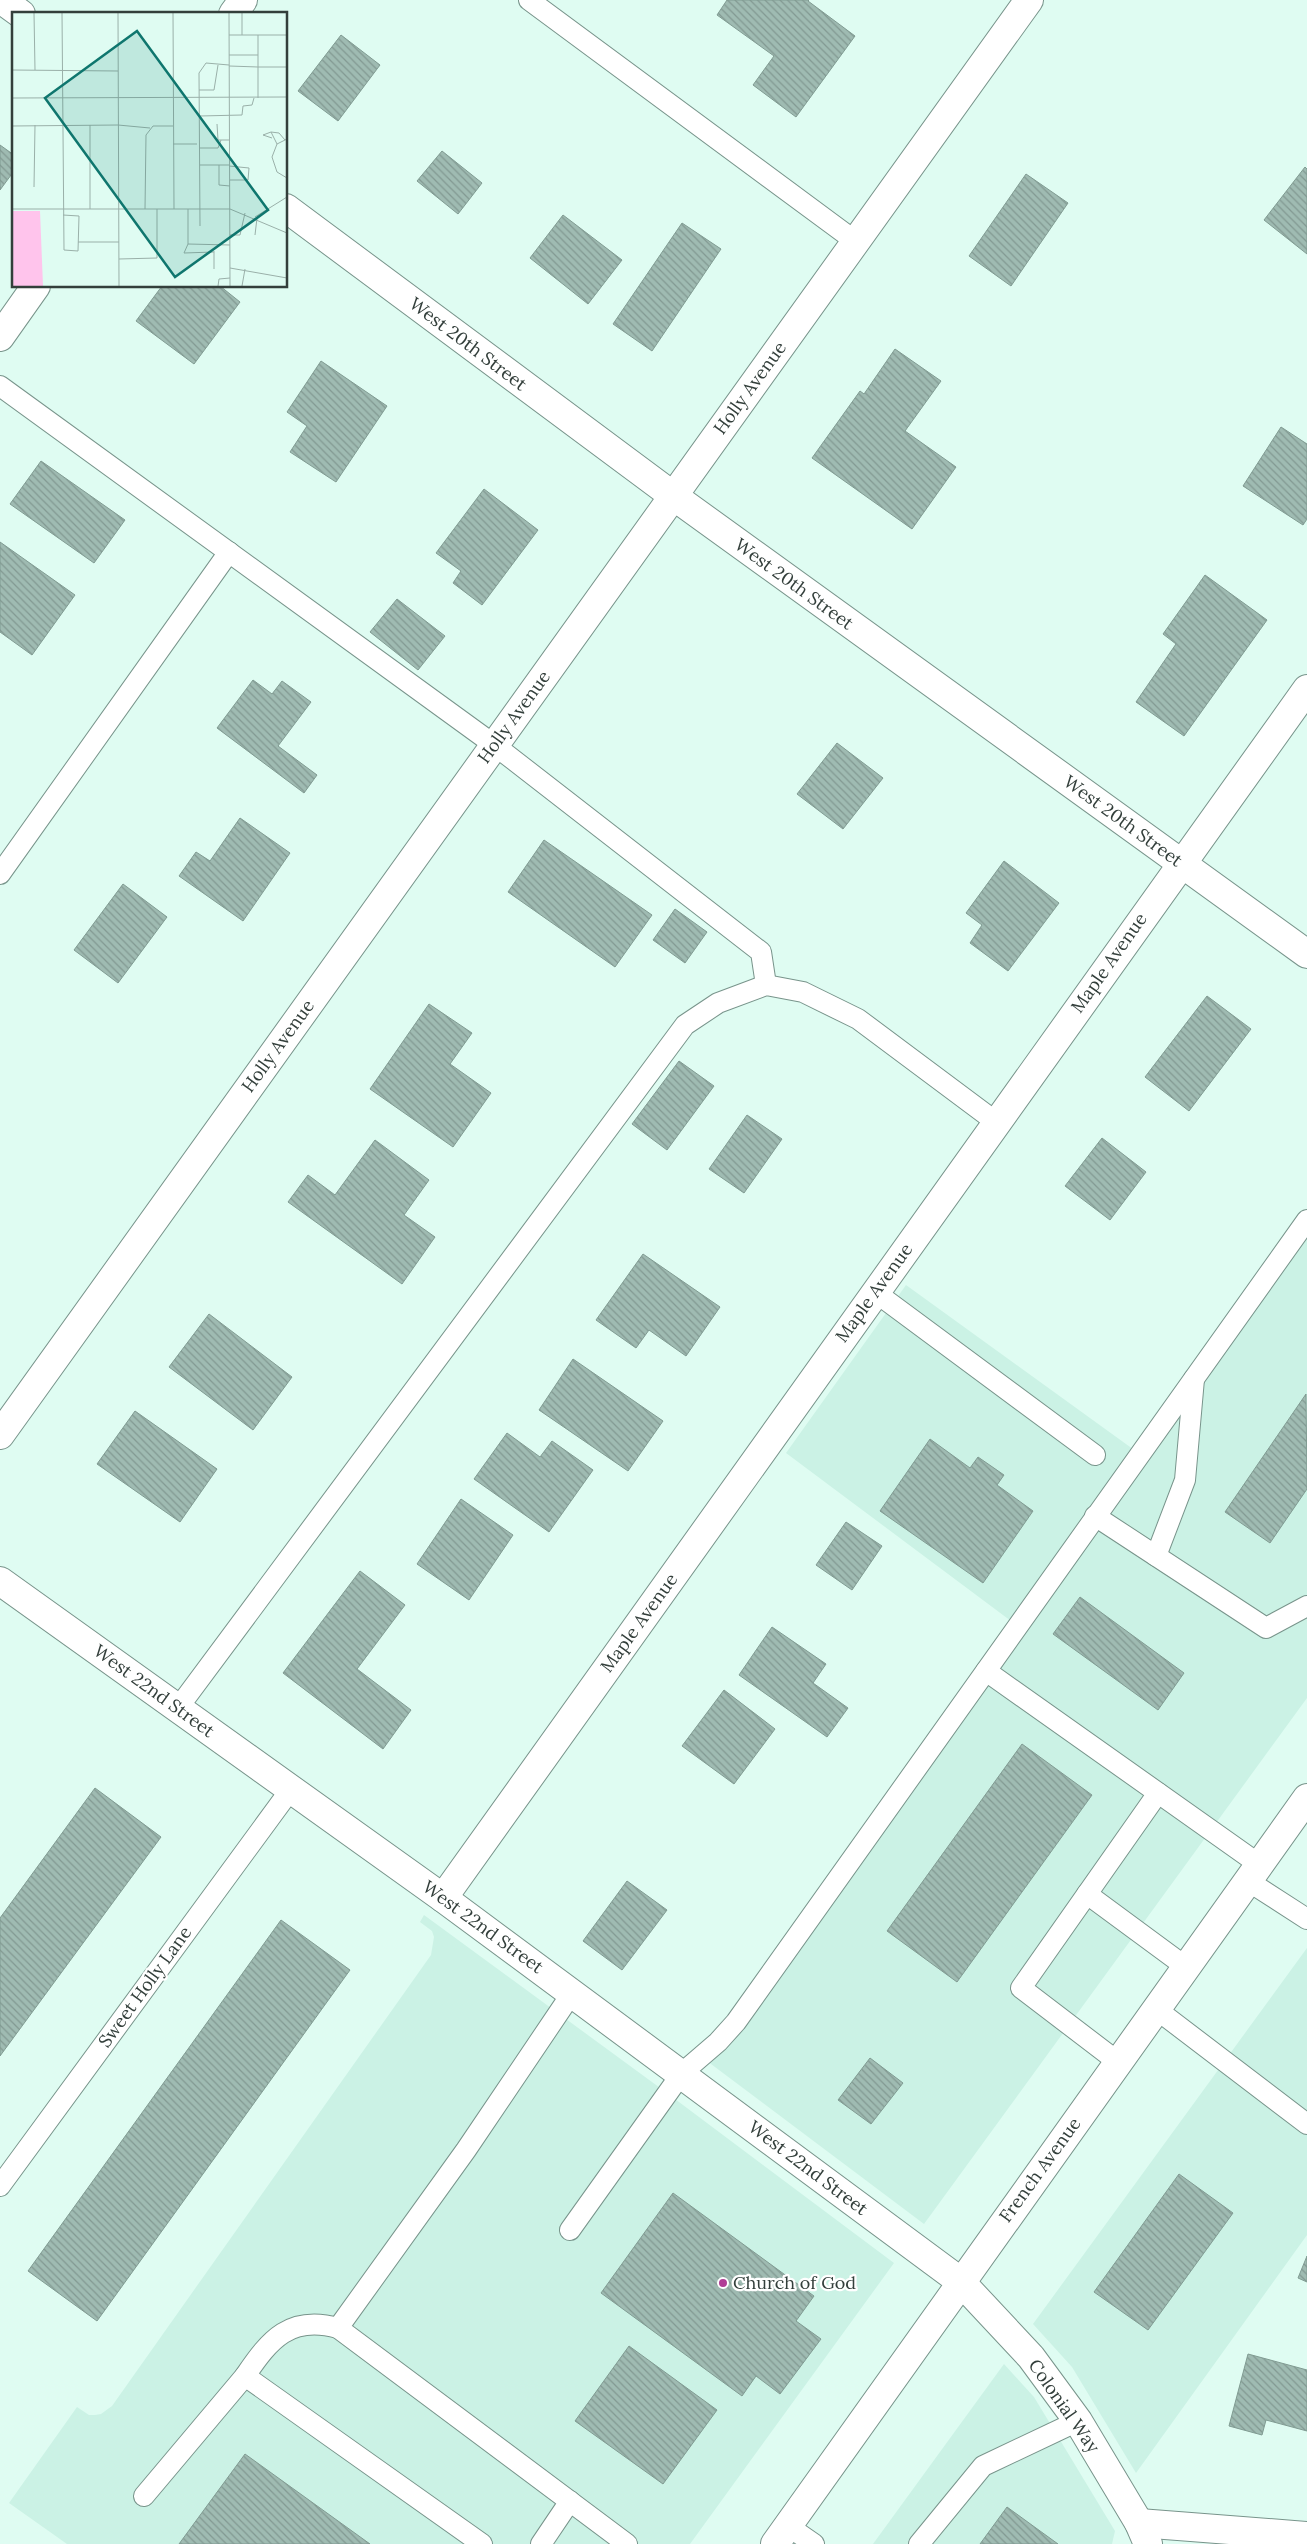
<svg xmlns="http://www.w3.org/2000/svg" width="1307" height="2544" viewBox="0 0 1307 2544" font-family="Lora,serif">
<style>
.built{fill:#cbf2e5}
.building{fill:url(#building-back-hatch);stroke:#809b92}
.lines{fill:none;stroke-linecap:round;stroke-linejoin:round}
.lane-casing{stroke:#78948b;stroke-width:22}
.street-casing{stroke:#78948b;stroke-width:30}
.secondary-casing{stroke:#78948b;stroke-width:30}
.primary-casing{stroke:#78948b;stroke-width:30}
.lane{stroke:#fff;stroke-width:20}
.street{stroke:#fff;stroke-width:28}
.secondary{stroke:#fff;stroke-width:28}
.primary{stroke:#fff;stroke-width:28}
.poi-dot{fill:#b03c95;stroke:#fff;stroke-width:2}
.labels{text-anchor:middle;stroke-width:4.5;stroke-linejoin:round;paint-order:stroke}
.street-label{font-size:18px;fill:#333f3b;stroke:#fff}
.poi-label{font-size:18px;fill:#333f3b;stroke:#fff;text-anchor:start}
.inset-road{fill:none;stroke:#9ab0a9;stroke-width:1}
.view{fill:#0f766e;fill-opacity:0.15;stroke:#0f766e;stroke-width:2.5}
.inset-edge{fill:none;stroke:#333f3b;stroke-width:2.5}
</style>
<defs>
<pattern id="building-back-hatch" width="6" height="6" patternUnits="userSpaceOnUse" patternTransform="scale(1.25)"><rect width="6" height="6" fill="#9fbbb2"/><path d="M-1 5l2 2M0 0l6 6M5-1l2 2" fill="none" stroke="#829992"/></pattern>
</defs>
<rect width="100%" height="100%" fill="#dffcf2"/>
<g class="built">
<polygon points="1307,1214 1307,1698 924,2224 703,2058 1015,1624 786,1453 906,1285 1137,1452"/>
<polygon points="424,1915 667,2093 894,2263 690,2544 67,2544 9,2503 77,2407 89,2415 95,2415 101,2414 112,2406 431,1955 434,1937 432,1931 420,1922"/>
<polygon points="1307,1948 1307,2235 1136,2473 1072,2367 1033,2324"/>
<polygon points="1004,2364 1034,2397 1115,2531 1112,2544 873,2544"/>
</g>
<g class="building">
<polygon points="727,0 809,0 808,1 855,36 796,117 753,85 774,56 717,15"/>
<polygon points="341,35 380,65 338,121 298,91"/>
<polygon points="0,145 14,155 14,171 0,190"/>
<polygon points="442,151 482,183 458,214 417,181"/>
<polygon points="1305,167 1307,169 1307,254 1264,220"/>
<polygon points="1026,174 1068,203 1011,286 969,256"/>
<polygon points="563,215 622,260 588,304 530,258"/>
<polygon points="682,223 721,249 652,351 613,324"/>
<polygon points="162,286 220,286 240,302 194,364 136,321"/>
<polygon points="895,349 941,381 905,431 956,467 912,529 812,458 860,391 864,394"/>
<polygon points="321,361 387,406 336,482 290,452 307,426 287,412"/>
<polygon points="1281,427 1307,444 1307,519 1303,525 1243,486"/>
<polygon points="41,461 125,520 94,563 10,504"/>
<polygon points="484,489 538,530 482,605 453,583 461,571 436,553"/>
<polygon points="0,542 75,595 32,655 0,632"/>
<polygon points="1205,575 1267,620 1184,736 1136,702 1176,644 1163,634"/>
<polygon points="397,599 445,636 418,670 370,632"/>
<polygon points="253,680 272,694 282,681 311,702 278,746 317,775 304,793 217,728"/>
<polygon points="837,743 883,778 843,829 797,794"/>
<polygon points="240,818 290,853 243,921 179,876 196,852 210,861"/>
<polygon points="544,840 652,915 615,967 508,892"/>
<polygon points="1004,861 1059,903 1008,971 970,943 982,925 966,913"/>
<polygon points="123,884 167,917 118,983 74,950"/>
<polygon points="675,909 707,932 685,963 653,940"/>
<polygon points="1207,996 1251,1029 1189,1111 1145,1077"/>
<polygon points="429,1004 472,1033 450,1064 491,1093 453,1147 370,1089"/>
<polygon points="679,1061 714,1086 667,1150 632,1124"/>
<polygon points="747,1115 782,1139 744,1193 709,1169"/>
<polygon points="1102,1138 1146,1172 1110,1220 1065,1186"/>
<polygon points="375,1140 429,1180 404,1215 435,1237 402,1284 288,1202 308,1175 335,1195"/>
<polygon points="643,1254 720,1307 686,1356 649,1330 636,1348 596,1320"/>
<polygon points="209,1314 292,1377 253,1430 169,1367"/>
<polygon points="573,1359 663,1421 628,1471 539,1410"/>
<polygon points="1306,1394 1307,1489 1270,1543 1225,1512"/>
<polygon points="135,1411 217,1469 180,1522 97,1464"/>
<polygon points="507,1433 540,1457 552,1441 593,1470 549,1532 474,1479"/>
<polygon points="930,1439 970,1468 978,1457 1004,1475 997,1485 1033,1511 983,1583 880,1511"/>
<polygon points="461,1499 513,1535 469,1600 417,1564"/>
<polygon points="846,1522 882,1546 852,1590 816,1565"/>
<polygon points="360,1571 405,1605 357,1669 411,1710 383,1749 283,1673"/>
<polygon points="1080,1597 1184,1673 1158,1710 1053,1634"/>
<polygon points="772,1627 826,1664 813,1683 848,1708 827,1737 739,1675"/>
<polygon points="724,1690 775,1729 734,1784 682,1746"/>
<polygon points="1022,1744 1092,1795 957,1982 887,1931"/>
<polygon points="95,1788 161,1837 0,2056 0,1918"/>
<polygon points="627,1881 667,1910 622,1970 583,1941"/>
<polygon points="281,1920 350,1970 97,2321 28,2271"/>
<polygon points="870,2058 903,2083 871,2124 838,2100"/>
<polygon points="1179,2174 1233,2213 1148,2330 1094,2292"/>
<polygon points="673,2193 814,2296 796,2321 821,2339 780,2394 756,2376 742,2396 601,2293"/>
<polygon points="1307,2256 1307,2282 1298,2278"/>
<polygon points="629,2346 717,2410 663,2484 575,2421"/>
<polygon points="1248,2354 1307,2370 1307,2431 1266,2420 1262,2435 1229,2426"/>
<polygon points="245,2454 370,2544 179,2544"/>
<polygon points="1007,2507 1058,2544 980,2544"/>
</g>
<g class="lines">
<g class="lane-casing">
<g id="lane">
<polyline points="529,0 855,241"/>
<polyline points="0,386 493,744 761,952 766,985"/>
<polyline points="0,874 229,552"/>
<polyline points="875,1292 1095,1455"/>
<polyline points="1095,1516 1266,1628 1307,1606"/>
<polyline points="1156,1556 1185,1480 1194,1379"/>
<polyline points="986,1671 1260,1865"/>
<polyline points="178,1708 685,1025 718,1003 766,985 803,992 858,1019 996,1122"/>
<polyline points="1248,1881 1307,1919"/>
<polyline points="1087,1894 1186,1967"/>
<polyline points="572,1993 466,2150 338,2328 627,2544"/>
<polyline points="1156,2009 1307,2124"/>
<polyline points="1118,2062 1021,1988 1158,1793"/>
<polyline points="0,2186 291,1789"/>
<polyline points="570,2230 682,2073 718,2042 736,2022 1307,1220"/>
<path d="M338,2328C290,2315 270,2339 245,2376L482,2544"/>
<polyline points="144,2496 245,2376"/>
<polyline points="788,2526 814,2544"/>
<polyline points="541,2544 570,2501"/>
<polyline points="919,2544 983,2466 1078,2421"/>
</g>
</g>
<g class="street-casing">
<g id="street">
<polyline points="233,14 243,0"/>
<polyline points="0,337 36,286"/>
<polyline points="0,1435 1029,0"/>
<polyline points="0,1581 443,1898 960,2281 1031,2357 1078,2421 1139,2523 1148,2544"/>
<polyline points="443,1898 1307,689"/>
<polyline points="1139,2523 1307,2536"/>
</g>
</g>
<g class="secondary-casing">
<g id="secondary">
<polyline points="2,0 21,14"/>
<polyline points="286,208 672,495 1307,954"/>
</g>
</g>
<g class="primary-casing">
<polyline id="primary" points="775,2544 1307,1798"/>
</g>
<use href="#lane" class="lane"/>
<use href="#street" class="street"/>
<use href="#secondary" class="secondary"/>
<use href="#primary" class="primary"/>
</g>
<circle class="poi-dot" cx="723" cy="2283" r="5"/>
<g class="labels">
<g class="street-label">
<text transform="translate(468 344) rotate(37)" y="6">West 20th Street</text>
<text transform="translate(750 388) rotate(-54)" y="6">Holly Avenue</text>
<text transform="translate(794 584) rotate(36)" y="6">West 20th Street</text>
<text transform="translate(514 717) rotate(-54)" y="6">Holly Avenue</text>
<text transform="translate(1123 821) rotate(36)" y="6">West 20th Street</text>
<text transform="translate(1109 963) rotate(-55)" y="6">Maple Avenue</text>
<text transform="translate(278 1046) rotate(-54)" y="6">Holly Avenue</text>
<text transform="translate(874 1293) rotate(-54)" y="6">Maple Avenue</text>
<text transform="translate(639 1623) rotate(-54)" y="6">Maple Avenue</text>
<text transform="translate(154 1691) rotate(36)" y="6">West 22nd Street</text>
<text transform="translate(483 1927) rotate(36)" y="6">West 22nd Street</text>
<text transform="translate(145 1987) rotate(-54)" y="6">Sweet Holly Lane</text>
<text transform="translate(808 2168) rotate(37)" y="6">West 22nd Street</text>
<text transform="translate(1040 2170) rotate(-54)" y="6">French Avenue</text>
<text transform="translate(1064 2406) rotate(55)" y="6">Colonial Way</text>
</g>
<g class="poi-label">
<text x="733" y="2289">Church of God</text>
</g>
</g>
<g transform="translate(12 12)">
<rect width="275" height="275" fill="#dffcf2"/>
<path d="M0,199H28L31,274H0Z" fill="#ffc4ec"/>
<path class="inset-road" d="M22,1L23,58M50,1L52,238L66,239L67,204L51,203M106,1L107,274M161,1L162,197M217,1L218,274M230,1V23M217,23H275M246,23V55H275M217,43H246M217,54L246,55V86M0,58L106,59M187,78H202L206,53M0,86L275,85M188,104L230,103L231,94L240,93L242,86M205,112L206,128H217M78,113V197M0,114L106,113L138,116M259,120L251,123L260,126M275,127L265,132L260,145L265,160L275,166M161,132H185M265,132L259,120L267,121L273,128M188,136H206L209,128M188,153H217M207,153V173L218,174M217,154L237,156L236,168H218M22,175L23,113M0,197H218L275,221M133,197L134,123L141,114H161M176,197V232L218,233M243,205L275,185M188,214L187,61L194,51L217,53M218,223H228L233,201M243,223L245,206M66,230H107M176,232L172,241L202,240M202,239V257M107,247L145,246V197M218,256L275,266M206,274L207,267L218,266M230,274L233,257"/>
<path class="view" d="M125,19L256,198L163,265L33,86Z"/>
<rect width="275" height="275" class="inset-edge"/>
</g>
</svg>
